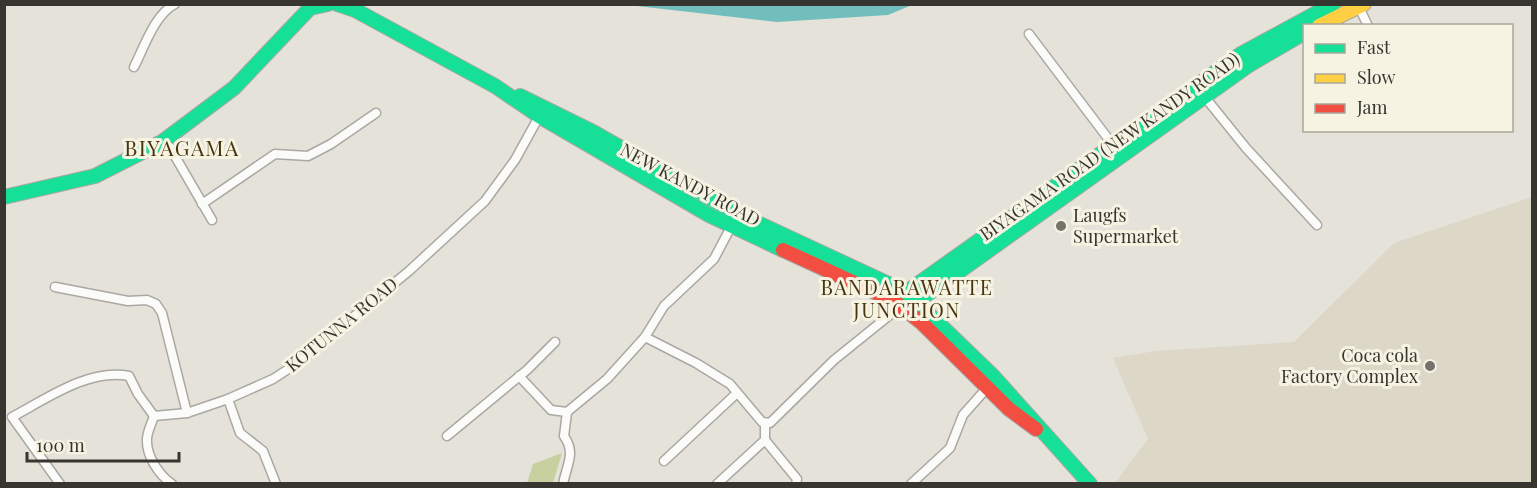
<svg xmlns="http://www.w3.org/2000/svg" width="1537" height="488" viewBox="0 0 1537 488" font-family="'Playfair Display',serif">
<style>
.industrial{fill:#ddd7c8}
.green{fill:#c8d09f}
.water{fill:#71bebd}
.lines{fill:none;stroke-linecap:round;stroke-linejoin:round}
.street-casing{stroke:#aaa8a2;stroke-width:11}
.fast-casing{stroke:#aaa8a2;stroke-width:16}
.slow-casing{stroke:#aaa8a2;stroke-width:16}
.jam-casing{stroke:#aaa8a2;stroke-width:16}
.street{stroke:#fbfbf9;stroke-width:8}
.fast{stroke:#16e098;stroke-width:14}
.slow{stroke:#ffcf43;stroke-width:14}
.jam{stroke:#f24e42;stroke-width:14}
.poi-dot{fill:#73726b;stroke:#f6f3e3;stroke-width:2}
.labels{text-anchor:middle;stroke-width:6;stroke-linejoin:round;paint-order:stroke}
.street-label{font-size:18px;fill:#36352f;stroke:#f6f3e3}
.poi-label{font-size:18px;fill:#36352f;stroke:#f6f3e3;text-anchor:start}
.neighbourhood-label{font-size:20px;letter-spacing:1.5px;fill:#48350e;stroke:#f6f3e3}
.quarter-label{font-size:21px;letter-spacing:1.5px;fill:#48350e;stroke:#f6f3e3}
</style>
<rect width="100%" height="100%" fill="#e5e2da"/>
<polygon class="industrial" points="1532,197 1532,483 1115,483 1148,439 1113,358 1156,351 1294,342 1394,243"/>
<polygon class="green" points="562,453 553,483 527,483 533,464"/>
<polygon class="water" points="628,5 912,5 888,15 777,22"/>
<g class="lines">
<g class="street-casing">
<g id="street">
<polyline points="1359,7 1368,26"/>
<polyline points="1029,34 1113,145"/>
<path d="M134,67C144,48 154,15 175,4"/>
<polyline points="1204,96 1246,148 1317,225"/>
<polyline points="165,139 212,220"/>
<polyline points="202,204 275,154 308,156 331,144 376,113"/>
<polyline points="55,287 128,301 147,300 156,304 162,313 187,413"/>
<polyline points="645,337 696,363 730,384 762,422 770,423 834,360 901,306"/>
<polyline points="519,376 551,410 567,412"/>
<polyline points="228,399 240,433 263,451 276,484"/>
<path d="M154,416C152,423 147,432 147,439C146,456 159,475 172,484"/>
<polyline points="447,436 527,370 555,342"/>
<polyline points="765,440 797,479 796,484"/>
<polyline points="664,461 737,393"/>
<path d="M60,484L12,417C46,399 89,368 129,376L138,394L154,416L187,413L228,399L273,379L296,364L409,271L485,201L515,160L541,113"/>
<path d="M563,484C567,464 576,453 564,436L567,412L607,379L645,337L664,306L714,259L733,223"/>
<polyline points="717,484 765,440 765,423"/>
<polyline points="911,484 950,448 963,415 986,389"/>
</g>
</g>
<g class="fast-casing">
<g id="fast">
<polyline points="337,4 355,10 495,86 539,116 709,215 783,250"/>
<polyline points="520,96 593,132 736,213 906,292 993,376 1090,484"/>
<polyline points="4,197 95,176 162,142 234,88 310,8 328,4"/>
<polyline points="901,296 1241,54 1333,4"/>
<polyline points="912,305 1249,65 1304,33"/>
</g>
</g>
<g class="slow-casing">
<polyline id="slow" points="1319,26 1364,4"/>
</g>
<g class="jam-casing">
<polyline id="jam" points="783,250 894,301 922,323 1009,409 1036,429"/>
</g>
<use href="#street" class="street"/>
<use href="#fast" class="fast"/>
<use href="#slow" class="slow"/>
<use href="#jam" class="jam"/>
</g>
<g class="poi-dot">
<circle cx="1061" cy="226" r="6"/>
<circle cx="1430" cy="366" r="6"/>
</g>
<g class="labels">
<g class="street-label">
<text transform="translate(1110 147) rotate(-35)" y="6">BIYAGAMA ROAD (NEW KANDY ROAD)</text>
<text transform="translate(690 185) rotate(28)" y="6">NEW KANDY ROAD</text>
<text transform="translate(342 325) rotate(-39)" y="6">KOTUNNA ROAD</text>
</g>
<g class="poi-label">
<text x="1073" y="222">Laugfs<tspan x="1073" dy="21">Supermarket</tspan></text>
<text x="1418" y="362" text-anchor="end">Coca cola<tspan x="1418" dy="21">Factory Complex</tspan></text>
</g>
<g class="neighbourhood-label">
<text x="907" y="295">BANDARAWATTE<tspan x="907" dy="23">JUNCTION</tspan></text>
</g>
<g class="quarter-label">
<text x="182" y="156">BIYAGAMA</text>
</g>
</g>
<rect width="1537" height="488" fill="none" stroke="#36352f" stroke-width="12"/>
<rect x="1303" y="24" width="210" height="108" fill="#f6f3e3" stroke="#a9a79b" stroke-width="1.5"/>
<rect x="1315" y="44" width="30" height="9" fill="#16e098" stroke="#a9a79b" stroke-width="1.5"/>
<text x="1357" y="54" font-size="18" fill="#36352f">Fast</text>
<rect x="1315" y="74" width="30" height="9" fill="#ffcf43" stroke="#a9a79b" stroke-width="1.5"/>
<text x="1357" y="84" font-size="18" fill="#36352f">Slow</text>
<rect x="1315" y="104" width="30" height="9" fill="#f24e42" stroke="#a9a79b" stroke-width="1.5"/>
<text x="1357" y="114" font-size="18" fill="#36352f">Jam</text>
<path d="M27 452v9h152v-9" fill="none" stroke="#36352f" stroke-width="3"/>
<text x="36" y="452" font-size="18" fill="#36352f" stroke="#f6f3e3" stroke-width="4.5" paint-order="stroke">100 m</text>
</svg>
